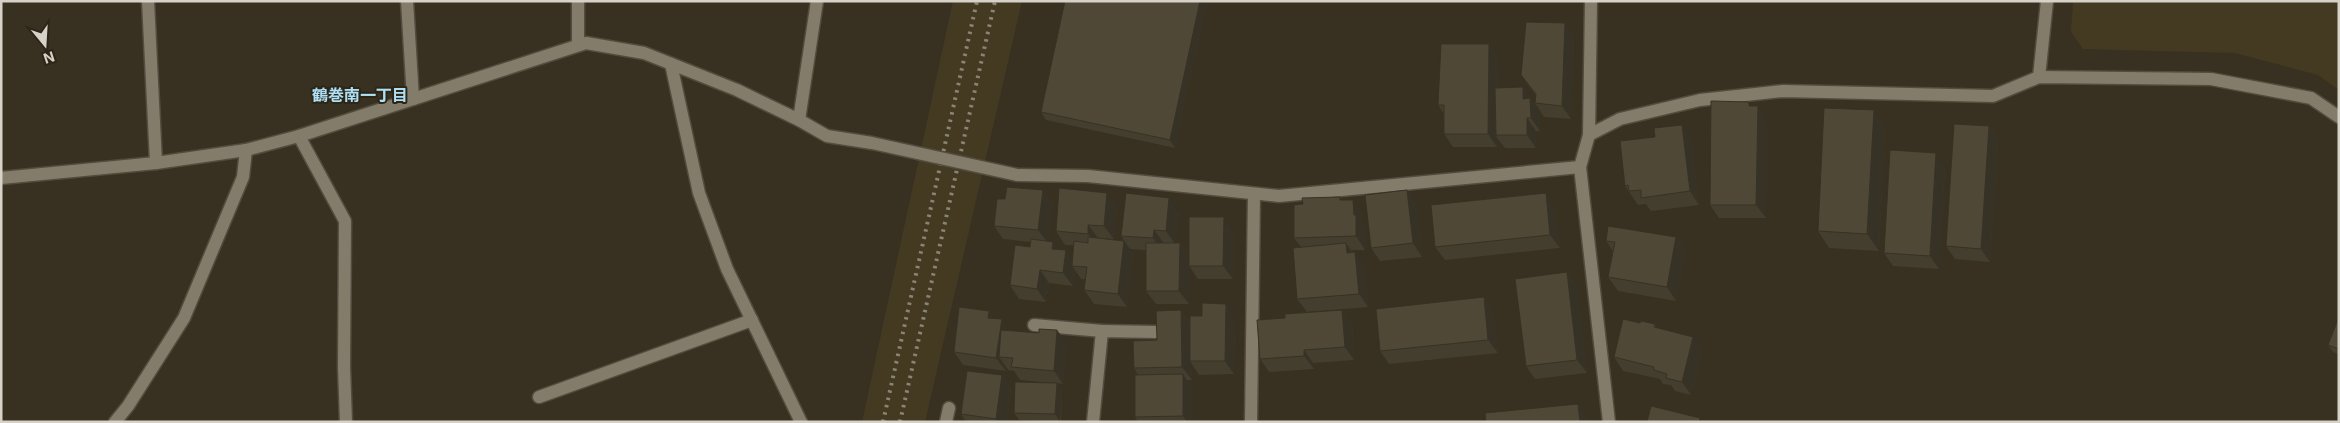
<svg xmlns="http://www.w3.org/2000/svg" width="2340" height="423" viewBox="0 0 2340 423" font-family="Inter,'Noto Sans JP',sans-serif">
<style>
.built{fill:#443a22}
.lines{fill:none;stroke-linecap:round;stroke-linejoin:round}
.service-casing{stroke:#534c3e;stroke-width:15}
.minor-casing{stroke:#534c3e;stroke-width:15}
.service{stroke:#847c6a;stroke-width:12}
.minor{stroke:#847c6a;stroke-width:12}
.rail{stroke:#8a8477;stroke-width:4;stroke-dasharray:2.5 5;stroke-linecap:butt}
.minor-bridge-casing{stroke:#534c3e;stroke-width:15;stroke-linecap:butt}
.minor-bridge{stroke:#847c6a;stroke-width:12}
.wall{fill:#443e2e}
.shaded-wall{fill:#373226}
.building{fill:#4f4836;stroke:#373226}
.labels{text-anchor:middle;stroke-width:4;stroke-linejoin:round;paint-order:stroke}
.neighbourhood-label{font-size:16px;font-weight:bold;fill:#aee0f7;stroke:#2d2616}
</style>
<rect width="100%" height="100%" fill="#383020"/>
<g class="built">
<polygon points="953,1 1022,1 925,422 862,422"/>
<polygon points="2073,1 2339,1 2339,90 2318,75 2235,53 2083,49 2071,32"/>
</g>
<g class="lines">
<g class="service-casing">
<g id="service">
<polyline points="407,1 413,99"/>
<polyline points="578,45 578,1"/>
<polyline points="799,120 817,1"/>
<polyline points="299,136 345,221 344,367 346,422"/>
<polyline points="1034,325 1102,331"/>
<polyline points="539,397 752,320"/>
<polyline points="1093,422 1102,331 1156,332"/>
<polyline points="1251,422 1254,194"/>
</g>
</g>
<g class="minor-casing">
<g id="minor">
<polyline points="148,1 156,163"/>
<polyline points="671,64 699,193 727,269 801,422"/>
<polyline points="2039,77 2047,1"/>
<polyline points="1589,135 1591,1"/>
<polyline points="1017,175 1088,176 1279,196 1580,167"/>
<polyline points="1,178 156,163 246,150 299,136 586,43 644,53 737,90 799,120 827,136 872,143"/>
<polyline points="115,422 128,406 184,318 243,177 246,150"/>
<polyline points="946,422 949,408"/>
<polyline points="1609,422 1580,167 1589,135 1620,119 1700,100 1783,91 1993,96 2039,77 2211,79 2311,98 2339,117"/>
</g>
</g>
<use href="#service" class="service"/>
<use href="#minor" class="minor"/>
<g class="rail">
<polyline points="883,422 977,1"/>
<polyline points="900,422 995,1"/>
</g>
<g class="minor-bridge-casing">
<polyline id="minor-bridge" points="872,143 1017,175"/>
</g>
<use href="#minor-bridge" class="minor-bridge"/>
</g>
<g class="wall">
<polygon points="1065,1 1207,1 1175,148 1046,120 1041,112"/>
<polygon points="1565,23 1574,37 1571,119 1544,117 1535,103 1536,96 1521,75"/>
<polygon points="1489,44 1498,58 1498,88 1523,87 1540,111 1540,131 1536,131 1536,148 1505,148 1497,138 1497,147 1453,147 1444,134 1444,114 1438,105"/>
<polygon points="1752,106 1767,119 1766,218 1719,218 1710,205"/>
<polygon points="1989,126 1998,140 1990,262 1955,259 1946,246"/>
<polygon points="1885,127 1879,251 1829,248 1818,231"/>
<polygon points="1655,137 1691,138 1699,205 1651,211 1646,204 1638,205 1625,186"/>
<polygon points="1945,166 1939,269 1893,266 1884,253"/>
<polygon points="1043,190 1052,203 1048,242 1058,249 1066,250 1072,259 1074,245 1065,245 1056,231 1116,206 1114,239 1098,238 1124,241 1133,254 1127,307 1094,304 1084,290 1086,279 1081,279 1075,270 1073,286 1049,283 1046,302 1019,299 1010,285 1030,247 1031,242 1003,239 994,226 1005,199"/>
<polygon points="1342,200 1363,213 1363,224 1365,228 1365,250 1351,250 1364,265 1368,307 1307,312 1297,299 1301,247 1294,238"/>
<polygon points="1416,203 1422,257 1380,261 1371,248"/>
<polygon points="1555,206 1560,248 1445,260 1435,247"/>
<polygon points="1179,211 1175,243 1180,243 1189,256 1233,231 1233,279 1198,279 1189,266 1189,304 1156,304 1146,291 1146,250 1130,249 1121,236"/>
<polygon points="1676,237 1685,250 1676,301 1618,291 1608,277 1613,251 1606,241"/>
<polygon points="1567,272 1576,285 1587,373 1535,379 1526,366"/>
<polygon points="1484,297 1493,311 1498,353 1389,364 1380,351"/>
<polygon points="1181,310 1190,323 1235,317 1234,374 1199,375 1191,363 1192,380 1187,380 1192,388 1192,422 1138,422 1135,417 1138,375 1134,368"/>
<polygon points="1342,310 1352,323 1354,360 1313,363 1314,369 1269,372 1260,359 1285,318"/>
<polygon points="989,311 994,319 1010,331 1067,343 1063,384 1057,383 1062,391 1061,422 1019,420 1014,413 1050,383 1020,380 1014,371 1008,370 1006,367 1006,371 963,365 954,352"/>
<polygon points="2339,317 2339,355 2333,352 2328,345"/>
<polygon points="1640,323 1655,324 1657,328 1693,337 1702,350 1691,395 1675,391 1671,385 1663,384 1660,379 1623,371 1614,357"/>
<polygon points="1002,375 1011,388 1007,422 966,422 961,414"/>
</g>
<g class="shaded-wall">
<polygon points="1200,1 1207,1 1175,148 1170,140"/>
<polygon points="1565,23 1574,37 1571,119 1562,106"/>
<polygon points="1489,44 1498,58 1497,135 1496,135 1497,138 1497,147 1488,134"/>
<polygon points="1523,87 1540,111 1540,131 1531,118 1523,99"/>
<polygon points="1749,102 1757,114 1758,106 1767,119 1766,218 1756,205"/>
<polygon points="1874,110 1885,127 1879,251 1867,234"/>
<polygon points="1527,118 1536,131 1536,148 1527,135"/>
<polygon points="1682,125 1691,138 1699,205 1690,191"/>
<polygon points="1989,126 1998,140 1990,262 1981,249"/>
<polygon points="1936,153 1945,166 1939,269 1930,256"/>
<polygon points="1043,190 1052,203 1048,243 1038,230"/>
<polygon points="1407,190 1416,203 1422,257 1413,243"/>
<polygon points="1107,193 1116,206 1114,239 1104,226"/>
<polygon points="1546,193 1555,206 1560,248 1550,235"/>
<polygon points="1169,198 1179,211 1175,244 1166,231"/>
<polygon points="1353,200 1363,213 1363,224 1365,228 1365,250 1356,236 1354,215"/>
<polygon points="1224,217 1233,231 1233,279 1223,266"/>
<polygon points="1088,225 1098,238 1097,247 1088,234"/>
<polygon points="1154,230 1164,243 1162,252 1153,238"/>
<polygon points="1676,237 1685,250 1676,301 1667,287"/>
<polygon points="1124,241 1133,254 1127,307 1118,294"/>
<polygon points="1053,242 1062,256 1052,249"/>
<polygon points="1180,243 1189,256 1189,304 1179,291"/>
<polygon points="1346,243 1355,257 1347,253"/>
<polygon points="1066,250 1075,263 1072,266 1075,270 1073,286 1063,273"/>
<polygon points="1355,252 1364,265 1368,307 1359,294"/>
<polygon points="1040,270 1049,283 1046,302 1037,289"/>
<polygon points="1567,272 1576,285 1587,373 1577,360"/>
<polygon points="1484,297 1493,311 1498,353 1488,340"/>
<polygon points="1226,304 1235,317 1234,374 1225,361"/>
<polygon points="1181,310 1190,324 1190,361 1191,363 1192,380 1182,367"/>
<polygon points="1342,310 1352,323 1354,360 1345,347"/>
<polygon points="989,311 998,325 988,318"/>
<polygon points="1002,319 1011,333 999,357 1006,367 1006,371 996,358"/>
<polygon points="1057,330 1067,343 1063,384 1054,371"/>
<polygon points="1693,337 1702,350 1691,395 1682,382"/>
<polygon points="1304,350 1313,363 1314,369 1304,356"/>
<polygon points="1183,374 1192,388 1192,422 1187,422 1183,416"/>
<polygon points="1002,375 1011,388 1007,422 998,422 996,419"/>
<polygon points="1057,383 1062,391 1060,422 1055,414"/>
<polygon points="1578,404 1590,420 1590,422 1580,422"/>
</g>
<g class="building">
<polygon points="1065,1 1200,1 1170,140 1041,112"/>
<polygon points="1526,22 1565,23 1562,106 1535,103 1536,94 1521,75"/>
<polygon points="1441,44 1489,44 1488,134 1444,134 1444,105 1438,105"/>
<polygon points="1523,87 1523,99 1530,98 1531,118 1527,118 1527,135 1496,135 1495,88"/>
<polygon points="1711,101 1749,102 1749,106 1758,106 1756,205 1710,205"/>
<polygon points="1824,108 1874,110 1867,234 1818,231"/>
<polygon points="1954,124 1989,126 1981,249 1946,246"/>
<polygon points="1682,125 1690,191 1641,198 1641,190 1629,191 1628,185 1625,186 1620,141 1655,137 1654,128"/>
<polygon points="1890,150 1936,153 1930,256 1884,253"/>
<polygon points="1007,187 1043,190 1038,230 994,226 997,199 1005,199"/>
<polygon points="1059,188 1107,193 1104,226 1088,225 1088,234 1056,231"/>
<polygon points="1407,190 1413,243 1371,248 1365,195"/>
<polygon points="1126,193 1169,198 1166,231 1154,230 1153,238 1121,236"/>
<polygon points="1546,193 1550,235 1435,247 1431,205"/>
<polygon points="1340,197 1340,200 1353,200 1354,215 1356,215 1356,236 1294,238 1294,205 1303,204 1302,198"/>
<polygon points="1189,217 1224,217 1223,266 1189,266"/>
<polygon points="1608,226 1676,237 1667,287 1608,277 1615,242 1606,241"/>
<polygon points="1088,237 1124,241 1118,294 1084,290 1087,267 1072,266 1074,241 1088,243"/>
<polygon points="1031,239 1053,242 1052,249 1066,250 1063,273 1040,270 1037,289 1010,285 1015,245 1030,247"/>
<polygon points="1146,243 1180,243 1179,291 1146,291"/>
<polygon points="1346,243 1347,253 1355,252 1359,294 1297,299 1293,248"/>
<polygon points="1567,272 1577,360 1526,366 1515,279"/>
<polygon points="1484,297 1488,340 1380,351 1376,309"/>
<polygon points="1202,303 1226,304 1225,361 1190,361 1190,316 1202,316"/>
<polygon points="959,307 989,311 988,318 1002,319 996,358 954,352"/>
<polygon points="1181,310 1182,367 1134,368 1133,341 1157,340 1156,311"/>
<polygon points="1342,310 1345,347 1304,350 1304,356 1260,359 1257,320 1285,318 1285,314"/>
<polygon points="2339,317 2339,349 2328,345"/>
<polygon points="1623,319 1640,323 1641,321 1655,324 1654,327 1693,337 1682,382 1666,378 1667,374 1654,370 1654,367 1614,357"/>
<polygon points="1039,329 1057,330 1054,371 1011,367 1013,358 999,357 1001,330 1039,333"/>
<polygon points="967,371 1002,375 996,419 961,414"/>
<polygon points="1183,374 1183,416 1135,417 1135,375"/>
<polygon points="1015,382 1057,383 1055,414 1014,413"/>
<polygon points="1578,404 1580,422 1486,422 1485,413"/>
<polygon points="1651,406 1700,418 1699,422 1647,422"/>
</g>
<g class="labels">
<g class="neighbourhood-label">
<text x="360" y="101">鶴巻南一丁目</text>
</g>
</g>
<rect width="2340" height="423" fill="none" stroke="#d7d2c8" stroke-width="5"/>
<g transform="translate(45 45) rotate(162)" stroke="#2d2616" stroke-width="4" paint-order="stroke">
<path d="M0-4L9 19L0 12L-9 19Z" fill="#d7d2c8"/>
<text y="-8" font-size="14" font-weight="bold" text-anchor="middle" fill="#d7d2c8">N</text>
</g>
</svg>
